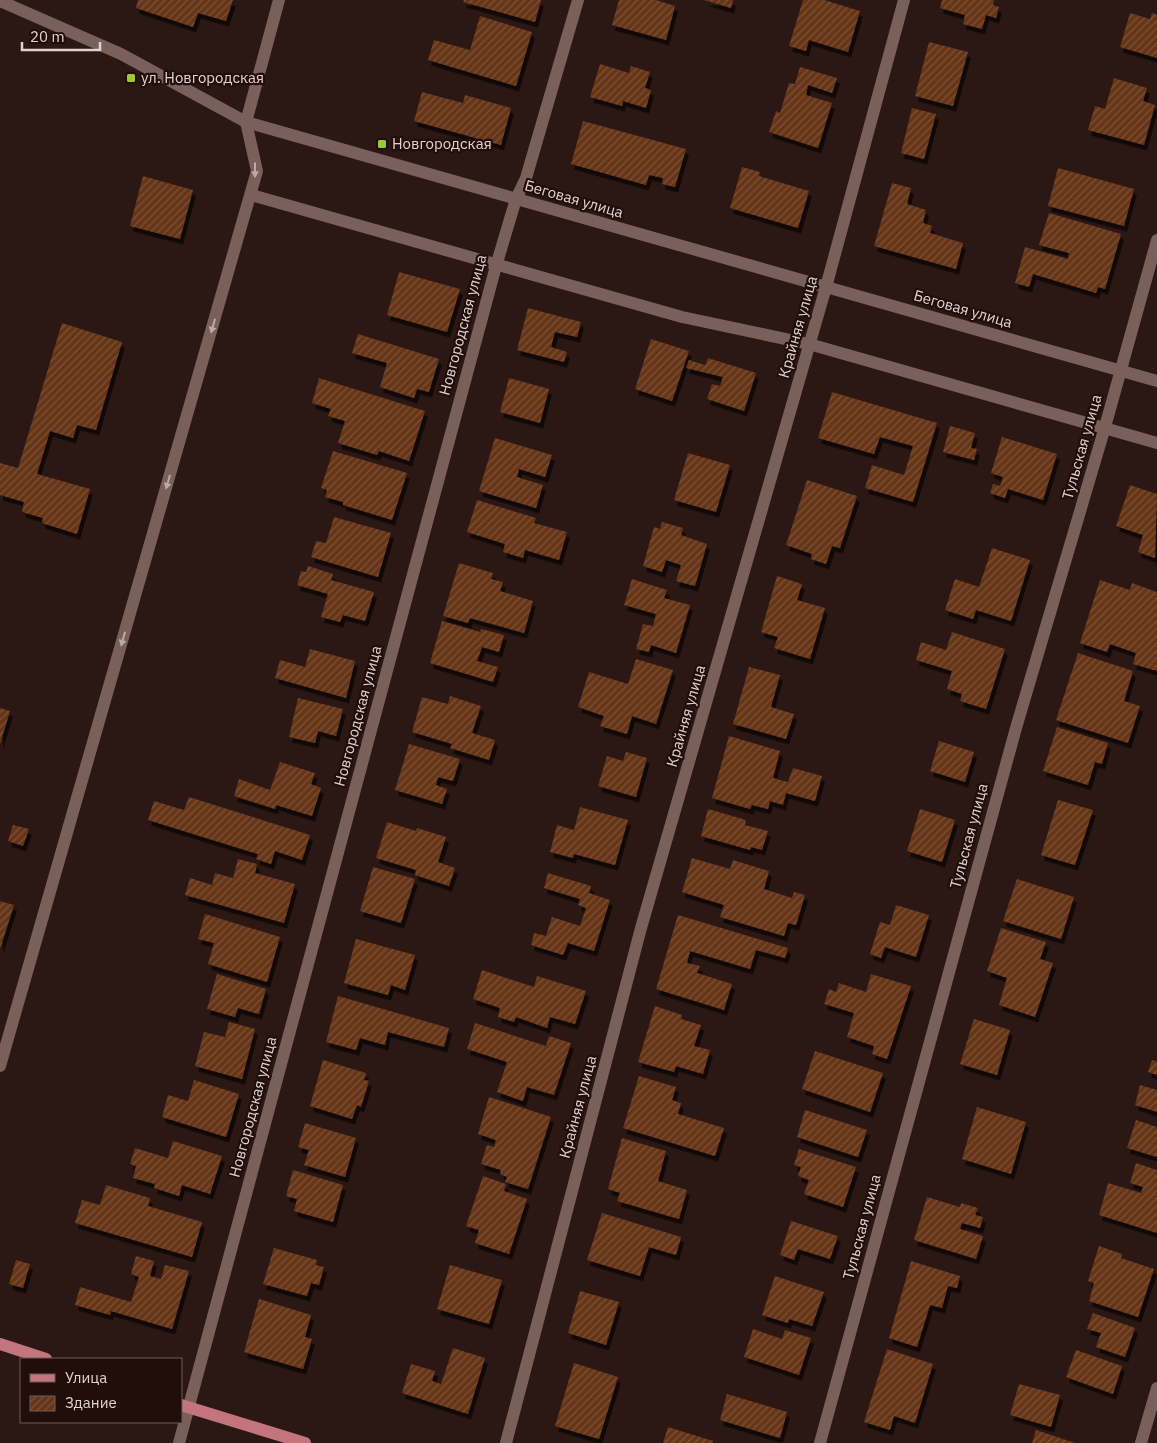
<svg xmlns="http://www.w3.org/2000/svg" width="1157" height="1443" viewBox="0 0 1157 1443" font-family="'IBM Plex Sans',sans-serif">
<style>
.building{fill:url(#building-hatch);filter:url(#shadow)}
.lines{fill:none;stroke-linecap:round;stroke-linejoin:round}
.minor{stroke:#79605b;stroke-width:12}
.major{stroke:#c3747d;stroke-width:12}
.oneway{fill:#bdaaa7}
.poi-dot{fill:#9dca30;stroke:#210e0b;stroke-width:2}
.labels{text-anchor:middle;stroke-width:4.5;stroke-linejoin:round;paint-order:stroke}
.poi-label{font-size:15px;fill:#e1d2d0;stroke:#210e0b;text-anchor:start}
.street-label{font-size:15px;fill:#e1d2d0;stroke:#210e0b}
</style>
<defs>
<pattern id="building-hatch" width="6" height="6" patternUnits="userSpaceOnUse" patternTransform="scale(1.25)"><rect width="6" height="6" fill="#663519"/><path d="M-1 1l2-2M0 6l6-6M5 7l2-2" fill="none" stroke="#7c5139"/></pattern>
<filter id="shadow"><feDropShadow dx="3" dy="5.5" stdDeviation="0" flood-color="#0009"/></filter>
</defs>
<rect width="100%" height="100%" fill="#2b1713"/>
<g class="building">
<polygon points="138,0 233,0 226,21 198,13 193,27 136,8"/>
<polygon points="464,0 541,0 535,22 463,2"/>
<polygon points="619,0 656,0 675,6 666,40 612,25"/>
<polygon points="704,0 733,0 731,8"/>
<polygon points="803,0 824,0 860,11 848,52 809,40 806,51 789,46"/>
<polygon points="942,0 994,0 993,5 999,7 996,18 986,15 982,29 963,24 965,15 940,8"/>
<polygon points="1130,13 1150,19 1152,13 1157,15 1157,58 1120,47"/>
<polygon points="480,16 532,32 516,86 428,60 434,40 470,50"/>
<polygon points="929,42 968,52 953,106 915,96"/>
<polygon points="600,64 629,73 631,66 650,72 645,88 651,90 646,108 623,101 622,106 590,97"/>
<polygon points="800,67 837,78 832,93 808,85 806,95 832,103 818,148 769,132 776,111 780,113 789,83 795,84"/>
<polygon points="1114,78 1147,88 1143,101 1155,105 1144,145 1088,130 1095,106 1105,109"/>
<polygon points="422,92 463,103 465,95 511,108 501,145 414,121"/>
<polygon points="912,108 936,114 924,159 901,153"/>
<polygon points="583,121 686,149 675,187 662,184 663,178 649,175 646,185 571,164"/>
<polygon points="742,167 760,172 759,176 809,191 798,228 730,208"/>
<polygon points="1058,168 1134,189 1124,226 1048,206"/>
<polygon points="143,176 193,190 180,239 130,226"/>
<polygon points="892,183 911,188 907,204 926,210 923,223 932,226 930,233 963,243 956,269 874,246"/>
<polygon points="1049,213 1121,234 1105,289 1098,287 1096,293 1033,274 1029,287 1015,283 1025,247 1068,259 1069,253 1039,245"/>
<polygon points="399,272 460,289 447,332 387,315"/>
<polygon points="528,308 581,322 577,337 555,332 551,347 567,352 564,362 517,350"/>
<polygon points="62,323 122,342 96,430 77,425 73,438 50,431 37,474 90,489 77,534 42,523 43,518 22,512 24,502 0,495 0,463 18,468"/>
<polygon points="358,334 439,359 429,392 417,389 414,398 380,387 387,363 352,353"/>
<polygon points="651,339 689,351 672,401 635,389"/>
<polygon points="708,358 756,373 744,411 707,399 712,384 720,386 723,377 686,368 689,360 705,365"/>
<polygon points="319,378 425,411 409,461 379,451 377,455 338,443 345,421 328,416 331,409 312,403"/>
<polygon points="509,378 549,389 540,423 500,412"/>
<polygon points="832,392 937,423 913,502 865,488 872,465 904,475 913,446 880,437 874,454 818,438"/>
<polygon points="950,426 975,433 971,448 977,449 974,460 943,452"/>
<polygon points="1002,437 1057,454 1043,500 1008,489 1005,498 990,493 993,484 1000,486 1003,477 991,473"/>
<polygon points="495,438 552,455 545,477 519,469 517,477 543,485 536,508 479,491"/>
<polygon points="333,451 407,473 392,520 343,505 343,502 325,497 327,490 321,488"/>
<polygon points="688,453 730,465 716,512 674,500"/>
<polygon points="807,480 857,496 840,548 832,546 826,564 811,559 812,554 786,545"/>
<polygon points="1130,485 1157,494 1155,558 1138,552 1143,535 1116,526"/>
<polygon points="477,500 536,518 534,523 567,532 559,560 525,550 523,558 503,552 505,544 467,532"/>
<polygon points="334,517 391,533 378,577 311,557 316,541 326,543"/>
<polygon points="662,522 683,528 681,535 707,544 695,586 676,581 681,565 666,560 662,572 643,566 654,527 660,529"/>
<polygon points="992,548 1030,560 1011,621 976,610 973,619 945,610 955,579 979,587"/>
<polygon points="459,563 493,573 491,579 503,582 500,591 533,601 524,633 470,618 468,623 443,616"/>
<polygon points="308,566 333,574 331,580 374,592 365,621 343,615 340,622 321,617 328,594 297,585 301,571 306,572"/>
<polygon points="777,576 802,584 797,600 825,608 810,659 774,648 778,637 761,632"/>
<polygon points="632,579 667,590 664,598 690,605 676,653 651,645 649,652 636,649 643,624 653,626 656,614 624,605"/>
<polygon points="1100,580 1130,590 1132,583 1157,592 1157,671 1133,664 1136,653 1110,644 1107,652 1080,643"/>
<polygon points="442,621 480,632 481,629 504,635 499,652 482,647 477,661 498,667 493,682 430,663"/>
<polygon points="952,632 1005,649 986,709 960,701 962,694 947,689 952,671 916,660 921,642 946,650"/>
<polygon points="310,649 355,661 346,698 275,678 280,660 305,667"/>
<polygon points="1078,653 1133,671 1124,701 1140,706 1128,743 1056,720"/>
<polygon points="636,659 673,670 656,724 632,716 627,734 600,726 604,716 578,707 589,672 628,684"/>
<polygon points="749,667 780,675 771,707 794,714 786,739 733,724"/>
<polygon points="450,696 481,706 472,733 495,740 489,760 450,748 452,744 412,732 422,697 448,704"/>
<polygon points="298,698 343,709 336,736 318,731 315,743 289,737"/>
<polygon points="0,708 10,711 0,744"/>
<polygon points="1057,727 1108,743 1102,764 1095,762 1088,785 1043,771"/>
<polygon points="729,736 780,751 773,778 788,782 793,768 822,776 815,801 786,793 783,805 770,801 768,809 752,805 750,809 712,798"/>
<polygon points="939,741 974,752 965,782 930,771"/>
<polygon points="409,744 460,759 453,781 438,777 436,785 447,789 442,804 395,790"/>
<polygon points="626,752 647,758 636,797 598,786 607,756 623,761"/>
<polygon points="280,762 315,773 311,784 321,788 312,816 276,805 275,809 234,796 239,779 270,790"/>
<polygon points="189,797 310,835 302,860 275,851 271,864 256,859 258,854 148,820 154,801 184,810"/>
<polygon points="1058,800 1093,810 1075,865 1041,855"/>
<polygon points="580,807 628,820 615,865 574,854 573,858 550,852 557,825 574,830"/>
<polygon points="708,809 746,820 745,825 768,831 762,850 751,847 750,850 701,836"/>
<polygon points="920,809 955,820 942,862 907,851"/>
<polygon points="387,822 416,831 417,828 446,837 438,862 455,868 449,886 415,875 416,870 376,858"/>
<polygon points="13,825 29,829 23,846 8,841"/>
<polygon points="692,858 730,869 733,860 769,871 764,889 792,898 794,892 805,895 796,925 788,923 784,936 720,917 724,905 682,892"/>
<polygon points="238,859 257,864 255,873 295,884 284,923 185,895 190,878 212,885 215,873 233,878"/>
<polygon points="373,867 415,879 401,923 360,911"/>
<polygon points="548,873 591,886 589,893 610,900 594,951 568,943 563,955 531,945 534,933 546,936 552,917 580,926 586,908 578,905 580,899 544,888"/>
<polygon points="1017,879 1074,897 1061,939 1003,921"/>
<polygon points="0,901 14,905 0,949"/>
<polygon points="896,905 929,915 916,957 885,947 881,958 870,954 880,922 890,925"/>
<polygon points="205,914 280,937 267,982 208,964 214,943 198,939"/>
<polygon points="678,915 788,948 785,958 756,950 750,969 690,951 687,963 700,966 697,973 732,984 724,1010 656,989"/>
<polygon points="1001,928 1046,942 1040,959 1053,963 1035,1017 999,1005 1007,978 987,971"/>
<polygon points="356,939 415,955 405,990 391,985 388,995 344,983"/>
<polygon points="482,970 534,987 537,976 586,991 575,1024 550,1017 547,1028 516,1017 514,1022 498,1017 500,1008 473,999"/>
<polygon points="217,974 266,989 259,1014 238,1008 235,1017 207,1009"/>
<polygon points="871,974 911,986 887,1059 872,1054 874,1046 847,1037 854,1013 824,1004 829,989 836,992 839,983 866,992"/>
<polygon points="338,996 449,1028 444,1047 388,1032 385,1045 360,1038 356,1050 326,1042"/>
<polygon points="655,1006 682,1015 681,1019 701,1025 694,1046 710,1050 703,1074 676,1066 674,1072 638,1062"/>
<polygon points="974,1019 1010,1030 997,1075 960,1064"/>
<polygon points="229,1022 255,1029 242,1079 195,1066 204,1032 225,1037"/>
<polygon points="475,1023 546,1046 549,1036 571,1043 554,1095 527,1087 523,1101 497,1092 507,1062 467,1049"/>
<polygon points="815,1051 883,1073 870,1112 802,1089"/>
<polygon points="323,1060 366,1073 364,1080 369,1081 361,1107 357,1105 352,1119 310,1106"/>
<polygon points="1152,1060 1157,1062 1157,1075 1148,1072"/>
<polygon points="639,1076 676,1087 672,1100 681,1103 678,1114 724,1128 715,1156 623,1128"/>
<polygon points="194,1080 239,1094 226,1137 162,1117 168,1095 188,1101"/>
<polygon points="1140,1085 1157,1090 1157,1112 1135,1105"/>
<polygon points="489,1097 551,1117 528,1189 505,1182 507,1177 500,1174 501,1170 481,1164 487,1145 494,1147 496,1140 478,1134"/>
<polygon points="977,1107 1026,1122 1011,1174 962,1159"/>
<polygon points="805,1110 867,1130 858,1157 797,1137"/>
<polygon points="1136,1120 1157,1127 1157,1157 1127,1148"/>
<polygon points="305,1123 356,1138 345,1177 304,1165 309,1150 298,1147"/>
<polygon points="622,1138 666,1151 658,1181 687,1190 679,1219 617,1201 620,1193 608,1189"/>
<polygon points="173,1141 222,1156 210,1194 182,1185 179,1196 154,1188 155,1184 133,1178 136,1166 130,1164 135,1148 168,1158"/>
<polygon points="799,1149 856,1167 843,1207 804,1194 809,1180 798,1176 801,1167 794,1165"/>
<polygon points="1136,1163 1157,1170 1157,1233 1099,1215 1108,1183 1141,1193 1143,1187 1130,1183"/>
<polygon points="293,1170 343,1185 333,1222 294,1211 297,1199 286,1196"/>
<polygon points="483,1176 506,1184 504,1191 527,1199 509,1254 475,1243 479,1230 466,1226"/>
<polygon points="106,1185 150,1198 148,1206 202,1222 192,1257 75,1223 82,1200 100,1205"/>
<polygon points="927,1197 960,1207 961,1203 978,1208 975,1215 983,1217 980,1228 962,1223 960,1229 983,1236 976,1259 914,1240"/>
<polygon points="602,1213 681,1237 676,1255 649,1247 640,1276 587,1260"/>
<polygon points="791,1221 838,1236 830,1259 798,1249 794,1260 780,1255"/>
<polygon points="1099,1246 1122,1254 1121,1258 1154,1269 1138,1317 1089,1301 1094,1283 1088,1281"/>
<polygon points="274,1248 317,1260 316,1265 324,1267 319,1285 311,1283 307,1296 263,1284"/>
<polygon points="136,1256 154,1261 150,1276 161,1279 165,1265 189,1271 172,1329 111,1311 110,1315 75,1305 80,1287 131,1302 139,1277 131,1274"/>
<polygon points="16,1260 30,1264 23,1288 9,1284"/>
<polygon points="911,1261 960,1276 957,1288 948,1286 942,1308 930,1305 917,1347 889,1338"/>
<polygon points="450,1265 502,1280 489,1324 437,1309"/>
<polygon points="775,1276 824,1292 812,1326 789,1319 788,1323 762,1315"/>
<polygon points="580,1291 619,1302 606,1345 568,1333"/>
<polygon points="259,1299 311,1315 305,1337 312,1339 303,1369 244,1352"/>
<polygon points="1093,1313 1135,1328 1125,1357 1096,1347 1101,1333 1087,1329"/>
<polygon points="753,1329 782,1339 785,1330 811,1338 799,1375 744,1357"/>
<polygon points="453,1348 485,1358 468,1414 402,1393 411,1364 435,1371 432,1381 441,1384"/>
<polygon points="887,1349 933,1364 915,1423 894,1416 890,1430 864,1422"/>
<polygon points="1076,1350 1122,1366 1113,1394 1066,1377"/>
<polygon points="574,1363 618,1377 599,1439 555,1426"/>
<polygon points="1019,1384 1060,1395 1051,1427 1010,1415"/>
<polygon points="727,1394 787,1412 780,1438 720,1420"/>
<polygon points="668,1427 713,1441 713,1443 663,1443"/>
<polygon points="1036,1430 1075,1443 1032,1443"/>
</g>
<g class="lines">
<g class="minor">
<polyline points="0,1 121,54 246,122 1157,381"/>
<polyline points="251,195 682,317 809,344 1157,443"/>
<polyline points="0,1066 257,171 246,122 279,0"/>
<polyline points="179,1443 496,266 516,199 526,178 578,0"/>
<polyline points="506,1443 641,928 826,287 904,0"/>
<polyline points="820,1443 1016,728 1105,427 1157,240"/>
<polyline points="1141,1443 1157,1388"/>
</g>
<g class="major">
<polyline points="0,1344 46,1359"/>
<polyline points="181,1405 305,1443"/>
</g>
</g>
<defs><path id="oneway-solid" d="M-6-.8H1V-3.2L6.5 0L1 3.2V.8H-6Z" transform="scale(1.25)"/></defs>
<g class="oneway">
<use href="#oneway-solid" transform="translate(255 170) rotate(90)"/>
<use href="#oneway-solid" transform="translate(213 326) rotate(106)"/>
<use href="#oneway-solid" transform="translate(168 482) rotate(106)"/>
<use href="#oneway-solid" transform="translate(123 639) rotate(106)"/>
</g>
<g class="poi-dot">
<rect x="126" y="73" width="10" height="10" rx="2.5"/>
<rect x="377" y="139" width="10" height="10" rx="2.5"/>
</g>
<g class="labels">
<g class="poi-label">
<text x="141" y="83">ул. Новгородская</text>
<text x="392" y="149">Новгородская</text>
</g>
<g class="street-label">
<text transform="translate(574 199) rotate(16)" y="5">Беговая улица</text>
<text transform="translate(963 309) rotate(16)" y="5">Беговая улица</text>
<text transform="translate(463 325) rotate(-75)" y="5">Новгородская улица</text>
<text transform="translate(798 327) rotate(-74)" y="5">Крайняя улица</text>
<text transform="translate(1082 447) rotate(-74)" y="5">Тульская улица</text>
<text transform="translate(358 716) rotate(-75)" y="5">Новгородская улица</text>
<text transform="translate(686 716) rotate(-74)" y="5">Крайняя улица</text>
<text transform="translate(969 836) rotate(-75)" y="5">Тульская улица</text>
<text transform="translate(253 1107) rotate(-75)" y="5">Новгородская улица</text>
<text transform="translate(578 1107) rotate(-75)" y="5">Крайняя улица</text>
<text transform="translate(862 1227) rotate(-75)" y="5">Тульская улица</text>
</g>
</g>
<rect x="20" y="1358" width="162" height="65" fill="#210e0b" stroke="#6e5c5a"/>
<rect x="30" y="1374" width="25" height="8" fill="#c3747d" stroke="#6e5c5a"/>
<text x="65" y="1383" font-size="15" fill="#e1d2d0">Улица</text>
<rect x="30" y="1396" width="25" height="15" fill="url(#building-hatch)" stroke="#6e5c5a"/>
<text x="65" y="1408" font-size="15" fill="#e1d2d0">Здание</text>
<path d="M22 42v8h78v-8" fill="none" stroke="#e1d2d0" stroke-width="2.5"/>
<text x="30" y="42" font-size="15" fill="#e1d2d0" stroke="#210e0b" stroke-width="4" paint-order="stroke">20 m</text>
</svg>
